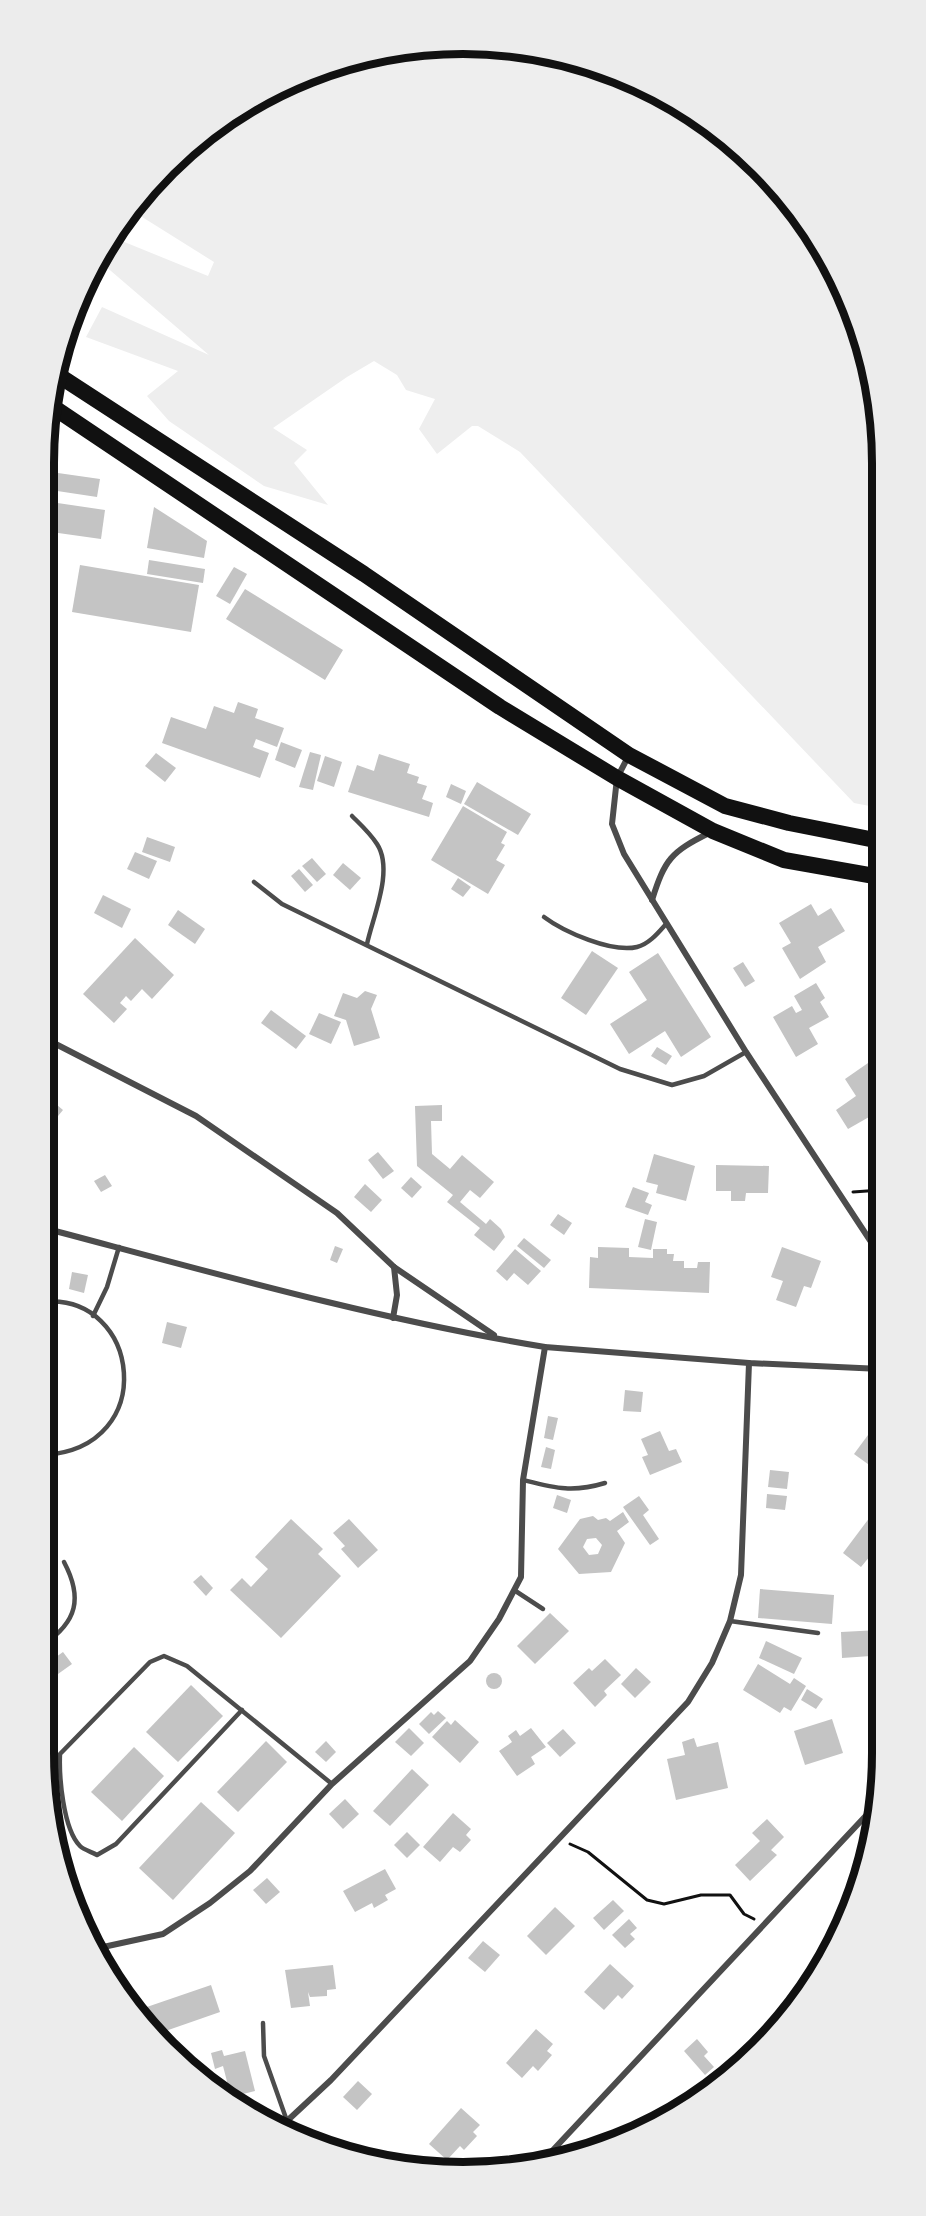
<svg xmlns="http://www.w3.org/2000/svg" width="926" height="2216" viewBox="0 0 926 2216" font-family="Lato,sans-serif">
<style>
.green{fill:#eee}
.building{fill:#c4c4c4;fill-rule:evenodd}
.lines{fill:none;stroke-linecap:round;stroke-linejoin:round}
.path{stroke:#111;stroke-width:3}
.service{stroke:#4c4c4c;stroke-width:4.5}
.minor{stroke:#4c4c4c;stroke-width:6}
.trunk{stroke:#111;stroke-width:16}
.rim{fill:none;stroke:#111;stroke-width:8}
</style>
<rect width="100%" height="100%" fill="#fff"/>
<path class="green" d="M435,44L517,47L598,66L696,114L779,187L839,278L879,408L880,808L854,803L520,452L478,426H472L437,454L419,429L435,399L406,390L397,375L374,361L347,377L273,428L307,450L294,463L328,505L264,486L169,421L147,396L178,371L86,337L102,307L209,355L97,259L113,235L117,239L208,276L214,262L131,210C183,137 267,82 354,58C380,51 409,49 435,44Z"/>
<g class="building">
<polygon points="44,471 100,479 97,497 44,489"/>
<polygon points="44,501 105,510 101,539 44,531"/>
<polygon points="154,507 207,541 204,558 147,548"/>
<polygon points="149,560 205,569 203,583 147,574"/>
<polygon points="80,565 199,585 191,632 72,612"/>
<polygon points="234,567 247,574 230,604 216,596"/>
<polygon points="245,589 343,650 325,680 226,619"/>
<polygon points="238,702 258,709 255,718 284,728 277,747 256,739 253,747 269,753 260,778 162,743 171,717 206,729 214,706 234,713"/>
<polygon points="281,742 302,750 295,768 275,760"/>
<polygon points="310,752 321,755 313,790 299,787"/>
<polygon points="156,753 176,768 165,782 145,766"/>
<polygon points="379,754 410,764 407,773 419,777 417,783 427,786 422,799 433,803 429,817 348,792 357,765 374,771"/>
<polygon points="325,756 342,762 334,787 317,781"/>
<polygon points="477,782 531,814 518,835 464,804"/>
<polygon points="451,784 466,791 461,804 446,797"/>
<polygon points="463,806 507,832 501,843 505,845 496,860 505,865 488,894 431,860"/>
<polygon points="147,837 175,847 170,862 142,852"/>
<polygon points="135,852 157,861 149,879 127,869"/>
<polygon points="312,858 326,874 317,882 302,866"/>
<polygon points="343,863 361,878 350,890 333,875"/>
<polygon points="299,869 313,885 305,892 291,876"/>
<polygon points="458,878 471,887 463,897 451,889"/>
<polygon points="103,895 131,909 122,928 94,913"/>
<polygon points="811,904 818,916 831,908 845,931 818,947 826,962 800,979 782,948 791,943 779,923"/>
<polygon points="178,910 205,929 195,944 168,925"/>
<polygon points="135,938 174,975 152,999 142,989 131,1001 126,996 120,1003 127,1009 114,1023 83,994"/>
<polygon points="592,951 618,968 586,1015 561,998"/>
<polygon points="658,953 711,1037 681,1057 665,1031 629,1054 610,1024 647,1000 629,972"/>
<polygon points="743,962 755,981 745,987 733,968"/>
<polygon points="880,974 880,1005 875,1008 868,996 880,989 873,978"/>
<polygon points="816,983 825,998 820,1002 829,1017 809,1028 818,1044 796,1057 773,1017 792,1006 796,1013 802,1010 794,996"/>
<polygon points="365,991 377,995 371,1009 380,1038 354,1046 346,1020 334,1016 343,993 357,998"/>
<polygon points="271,1010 306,1036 296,1049 261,1023"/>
<polygon points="319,1013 341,1022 331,1044 309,1034"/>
<polygon points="657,1047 672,1056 666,1065 651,1056"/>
<polygon points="881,1054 881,1078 874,1082 881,1091 881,1134 869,1117 848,1129 836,1110 856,1096 845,1079"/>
<polygon points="44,1094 63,1110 44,1133"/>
<polygon points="442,1105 442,1121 431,1121 432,1154 450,1169 462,1155 494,1182 480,1198 470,1190 460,1202 486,1224 490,1219 501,1229 505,1237 494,1251 474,1235 480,1228 447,1202 453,1195 417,1166 415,1106"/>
<polygon points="378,1152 394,1171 383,1179 368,1160"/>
<polygon points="654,1154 695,1166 686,1201 656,1193 658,1185 646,1182"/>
<polygon points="716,1165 769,1166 768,1193 746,1193 745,1201 731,1201 731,1191 716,1191"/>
<polygon points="105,1175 112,1186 101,1192 94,1181"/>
<polygon points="411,1177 422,1187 412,1198 401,1188"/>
<polygon points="365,1184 382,1200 371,1212 354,1197"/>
<polygon points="633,1187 649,1193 645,1202 652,1205 648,1215 625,1207"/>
<polygon points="558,1214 572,1223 564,1235 550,1225"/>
<polygon points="645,1219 657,1222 651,1250 638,1247"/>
<polygon points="524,1238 551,1260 544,1268 517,1246"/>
<polygon points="335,1246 343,1249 337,1263 330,1260"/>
<polygon points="598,1247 629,1248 629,1257 653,1258 653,1249 667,1249 667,1254 674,1254 673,1261 684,1261 684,1268 697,1268 698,1262 710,1262 709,1293 589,1288 590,1257 598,1258"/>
<polygon points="782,1247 821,1261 811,1288 804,1286 796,1307 776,1300 783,1281 771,1277"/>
<polygon points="515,1249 541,1271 528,1285 514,1273 507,1281 496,1271"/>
<polygon points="72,1272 88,1275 84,1293 69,1289"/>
<polygon points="167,1322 187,1327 181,1348 162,1343"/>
<polygon points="625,1390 643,1392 641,1412 623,1411"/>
<polygon points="548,1416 558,1418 553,1440 544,1438"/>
<polygon points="882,1416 882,1454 872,1467 854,1454"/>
<polygon points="660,1431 669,1451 676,1449 682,1462 650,1475 642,1457 648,1455 641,1439"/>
<polygon points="546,1447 555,1450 551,1469 541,1467"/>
<polygon points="770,1470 789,1472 787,1489 768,1487"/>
<polygon points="767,1494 787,1496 785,1510 766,1508"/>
<polygon points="557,1495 571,1500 567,1513 553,1508"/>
<polygon points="639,1496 649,1510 643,1515 659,1539 650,1545 623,1507"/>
<path d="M623,1512L629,1522L617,1531L625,1543L611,1572L579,1574L558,1549L580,1519L593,1516L598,1520L606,1518L610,1521ZM596,1538L602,1545L598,1554L589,1555L583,1547L587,1539Z"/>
<polygon points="870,1517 882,1527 882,1555 875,1550 861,1567 843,1553"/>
<polygon points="291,1519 323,1549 318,1554 341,1576 281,1638 230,1590 242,1578 251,1587 268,1569 255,1557"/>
<polygon points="349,1519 378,1550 358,1568 341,1549 345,1546 333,1533"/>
<polygon points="201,1575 213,1588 206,1596 193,1582"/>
<polygon points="760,1589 834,1595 832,1624 758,1618"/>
<polygon points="882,1607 882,1667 872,1668 871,1656 842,1658 841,1632 879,1630 877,1608"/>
<polygon points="550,1613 569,1631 535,1664 517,1646"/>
<polygon points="766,1641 802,1658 794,1674 759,1658"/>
<polygon points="63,1652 72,1664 58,1674 49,1662"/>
<polygon points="605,1659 621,1675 604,1691 607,1695 595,1707 573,1683 589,1668 592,1671"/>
<polygon points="758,1664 790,1684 794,1678 806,1686 791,1711 784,1707 780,1713 743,1690"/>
<polygon points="636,1668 651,1682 635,1698 621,1684"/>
<circle cx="494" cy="1681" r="8"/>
<polygon points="191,1685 223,1716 178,1762 146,1732"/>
<polygon points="807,1689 823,1699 816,1709 801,1700"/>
<polygon points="438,1711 446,1718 429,1734 419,1724 431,1712 434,1715"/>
<polygon points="832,1719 843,1753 805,1765 794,1731"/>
<polygon points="455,1720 479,1742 460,1763 432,1737 447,1721 451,1725"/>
<polygon points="409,1728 424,1743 411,1756 395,1742"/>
<polygon points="531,1728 546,1747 531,1757 535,1764 517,1776 499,1751 512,1742 508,1736 516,1730 520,1736"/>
<polygon points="563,1729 576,1743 560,1757 547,1743"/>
<polygon points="694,1738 697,1747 718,1742 728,1788 676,1800 667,1759 685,1755 682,1742"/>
<polygon points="266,1741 287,1762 238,1812 217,1792"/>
<polygon points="326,1741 336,1752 326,1762 315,1752"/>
<polygon points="134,1747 164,1776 122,1821 91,1792"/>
<polygon points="412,1769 429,1785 390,1826 373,1811"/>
<polygon points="345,1799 359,1814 343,1829 329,1814"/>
<polygon points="201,1802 235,1833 173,1900 139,1868"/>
<polygon points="453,1813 471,1829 466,1835 471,1840 460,1852 453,1847 440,1862 423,1847"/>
<polygon points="767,1819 784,1837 771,1850 777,1855 750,1881 735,1865 760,1841 752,1833"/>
<polygon points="407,1832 420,1845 407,1858 394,1845"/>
<polygon points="385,1869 396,1889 385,1895 388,1900 374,1908 372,1903 355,1912 343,1891"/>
<polygon points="267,1878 280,1892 266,1904 253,1890"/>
<polygon points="613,1900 624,1911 604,1930 593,1918"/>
<polygon points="555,1907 575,1926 546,1955 527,1936"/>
<polygon points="629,1919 637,1928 630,1934 635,1939 625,1948 612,1935"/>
<polygon points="483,1941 500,1955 485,1972 468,1958"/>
<polygon points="610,1964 634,1986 622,1999 618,1995 604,2010 584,1992"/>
<polygon points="333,1965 336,1989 327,1990 327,1996 310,1997 308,1992 310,2006 291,2008 285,1970"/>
<polygon points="211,1985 220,2012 154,2035 148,2030 141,2009"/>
<polygon points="536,2029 553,2044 547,2051 552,2055 538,2071 533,2066 522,2078 506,2063"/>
<polygon points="697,2039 708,2052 704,2056 714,2067 705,2075 684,2051"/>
<polygon points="222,2050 224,2056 245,2051 255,2091 231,2097 223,2066 215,2069 211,2053"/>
<polygon points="358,2081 372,2094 357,2110 343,2097"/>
<polygon points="461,2108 480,2125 473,2132 477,2136 464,2150 460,2146 447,2160 429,2144"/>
</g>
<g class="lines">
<g class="path">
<polyline points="853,1192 881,1190"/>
<polyline points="570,1844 588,1852 647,1900 664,1904 701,1895 730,1895 744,1914 754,1919"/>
</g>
<g class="service">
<path d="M352,816C360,824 370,833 377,844C394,870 373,916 367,944"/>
<polyline points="254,882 282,904 620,1069 672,1085 704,1076 746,1052"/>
<path d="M544,917C564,932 612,953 637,947C649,944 658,933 666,924"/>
<path d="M44,1302C140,1293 161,1448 44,1455"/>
<polyline points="93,1316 107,1287 119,1247"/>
<path d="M523,1480C555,1488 572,1493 605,1483"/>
<polyline points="514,1590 543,1609"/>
<polyline points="730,1621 818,1633"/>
<path d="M44,1644C77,1622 83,1598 64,1562"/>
<path d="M242,1710L116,1844L97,1855C92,1852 84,1850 80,1846C63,1829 59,1776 60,1754L150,1662L164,1656L187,1666L332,1784"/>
<polyline points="263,2023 264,2056 287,2121"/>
</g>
<g class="minor">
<polyline points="629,755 617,778 612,824 624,854 746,1052 881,1257"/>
<path d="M652,900C665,859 671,852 709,833"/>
<polyline points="44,1038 196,1116 337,1213 394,1267 494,1335"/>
<path d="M44,1228C210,1272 375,1319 545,1347L749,1363L881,1369"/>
<polyline points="393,1318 397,1295 394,1267"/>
<polyline points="94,1949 163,1934 210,1903 250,1871 332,1784 470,1661 499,1619 521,1577 523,1480 545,1347"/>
<polyline points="275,2126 287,2121 331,2080 688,1702 712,1663 730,1621 741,1575 749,1363"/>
<polyline points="539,2165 874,1807"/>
</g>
<g class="trunk">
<polyline points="58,375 364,574 629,755 725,806 789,823 880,841"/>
<polyline points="53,407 500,707 617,778 713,831 784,860 880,877"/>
</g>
</g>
<path d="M0 0H926V2216H0ZM463 54H463A409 409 0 0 1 872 463V1753A409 409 0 0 1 463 2162H463A409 409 0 0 1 54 1753V463A409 409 0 0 1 463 54Z" fill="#ececec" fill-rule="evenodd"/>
<path class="rim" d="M463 54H463A409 409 0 0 1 872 463V1753A409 409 0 0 1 463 2162H463A409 409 0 0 1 54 1753V463A409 409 0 0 1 463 54Z"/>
</svg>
